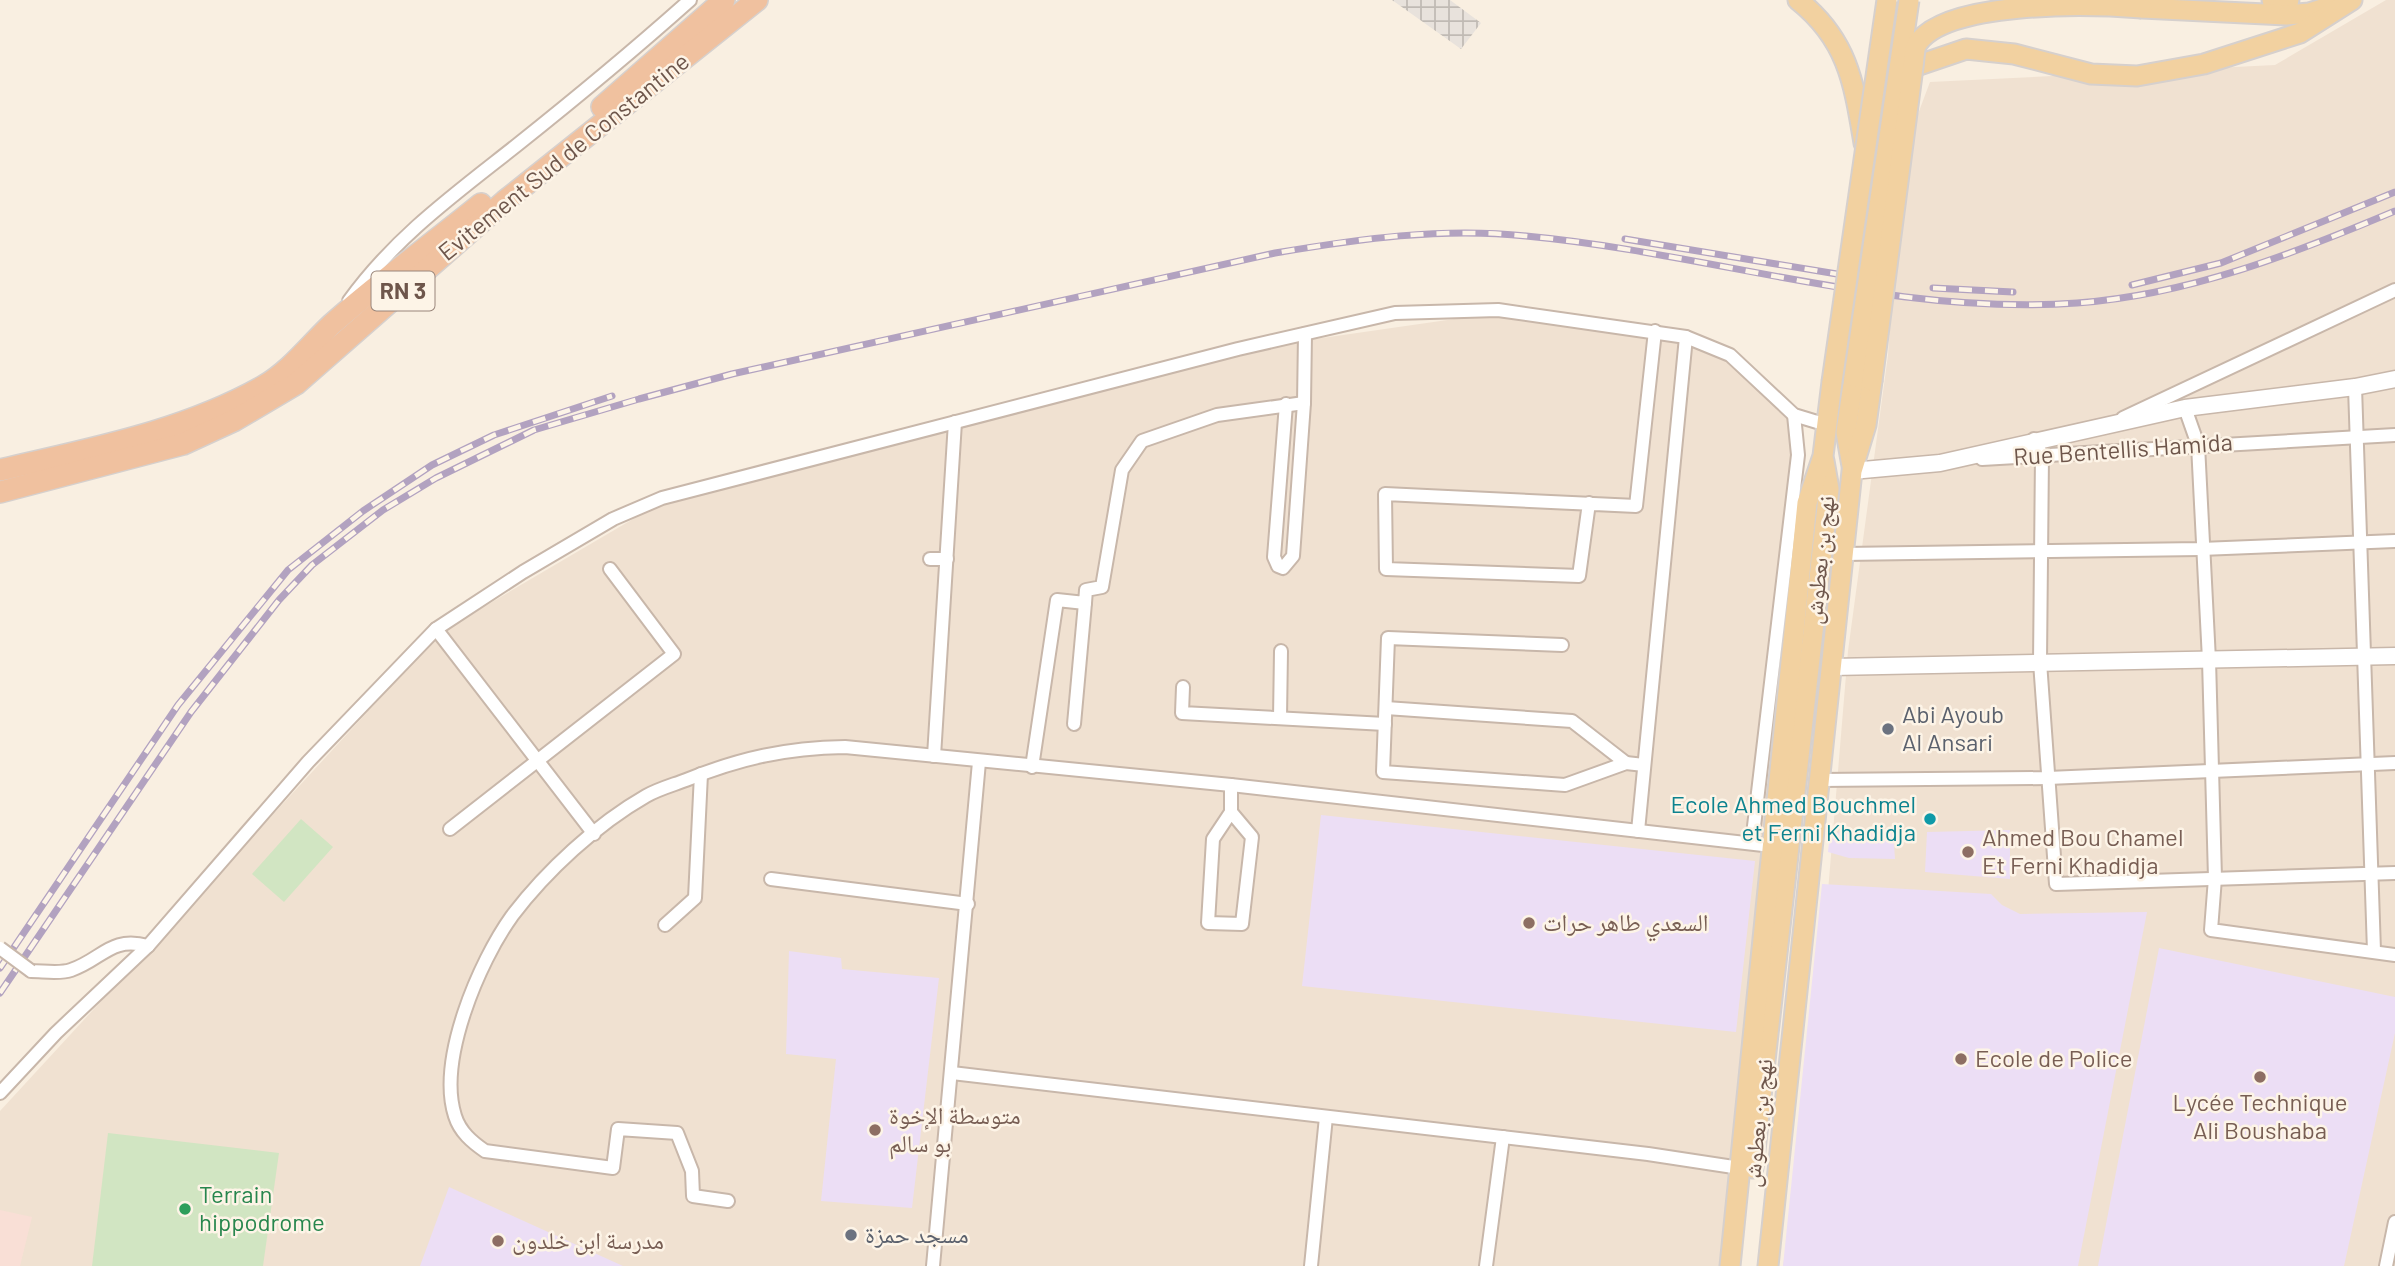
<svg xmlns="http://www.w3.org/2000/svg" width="2395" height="1266" viewBox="0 0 2395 1266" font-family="Barlow,'Noto Naskh Arabic',sans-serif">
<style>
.residential{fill:#f0e1d1}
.commercial{fill:#f9dfd6}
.industrial{fill:url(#industrial-grid)}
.education{fill:#ecdef5}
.grass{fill:#d1e5c2}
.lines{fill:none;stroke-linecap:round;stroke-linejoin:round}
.minor-casing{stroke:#c8b7aa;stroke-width:16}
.tertiary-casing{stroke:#c8b7aa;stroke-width:19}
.primary-casing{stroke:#d6d0cd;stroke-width:23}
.trunk-casing{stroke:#d6d0cd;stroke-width:24}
.minor{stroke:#fff;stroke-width:12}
.tertiary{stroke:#fff;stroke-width:16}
.primary{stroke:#f2d1a0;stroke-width:19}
.trunk{stroke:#f0c19f;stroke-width:21}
.rail-casing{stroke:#b2a2c0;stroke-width:7}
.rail{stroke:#fdf4e7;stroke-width:4.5;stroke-dasharray:13;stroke-linecap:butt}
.minor-bridge-casing{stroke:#c8b7aa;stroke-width:16;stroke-linecap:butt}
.primary-bridge-casing{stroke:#d6d0cd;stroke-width:23;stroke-linecap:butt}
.minor-bridge{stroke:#fff;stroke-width:12}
.primary-bridge{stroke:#f2d1a0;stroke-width:19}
.worship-dot{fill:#6b7280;stroke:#fdf4e7;stroke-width:2.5}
.culture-dot{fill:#0f9aa8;stroke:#fdf4e7;stroke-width:2.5}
.education-dot{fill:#8d6e63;stroke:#fdf4e7;stroke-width:2.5}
.leisure-dot{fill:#2e9e5b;stroke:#fdf4e7;stroke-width:2.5}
.labels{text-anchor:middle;stroke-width:5;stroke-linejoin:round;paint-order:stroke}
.shield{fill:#fdf4e7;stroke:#99857a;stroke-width:2}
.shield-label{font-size:23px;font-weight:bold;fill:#6e564b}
.street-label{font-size:24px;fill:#6e564b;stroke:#fdf4e7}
.worship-label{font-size:24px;fill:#5b616d;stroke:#fdf4e7;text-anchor:start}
.culture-label{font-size:24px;fill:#0d838f;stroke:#fdf4e7;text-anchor:end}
.education-label{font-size:24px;fill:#785e54;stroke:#fdf4e7;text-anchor:start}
.leisure-label{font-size:24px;fill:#27864d;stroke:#fdf4e7;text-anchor:start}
</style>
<defs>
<pattern id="industrial-grid" width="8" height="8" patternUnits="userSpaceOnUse" patternTransform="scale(1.75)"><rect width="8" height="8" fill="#e8e2dc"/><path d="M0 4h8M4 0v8" fill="none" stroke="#c0bab4"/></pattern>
</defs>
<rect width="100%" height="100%" fill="#f9efe1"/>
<g class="residential">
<polygon points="2386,0 2395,0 2395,1266 1783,1266 1811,1096 1848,651 1888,355 1901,159 1930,82 2275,65"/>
<polygon points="1496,313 1708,345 1790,417 1795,453 1727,1266 0,1266 0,1111 441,632 662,502 1238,350"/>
</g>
<polygon class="commercial" points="0,1210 32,1217 20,1266 0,1266"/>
<polygon class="industrial" points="1392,0 1450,0 1481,23 1461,49"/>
<g class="education">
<polygon points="1321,815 1755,861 1736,1032 1302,986"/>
<polygon points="1893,830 1895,859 1849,858 1828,852 1830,833"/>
<polygon points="2010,830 2010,879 1925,872 1927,832"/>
<polygon points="1822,884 1991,894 2002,905 2020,914 2147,912 2078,1266 1783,1266"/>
<polygon points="2159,948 2395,997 2395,1033 2344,1266 2098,1266"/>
<polygon points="789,951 841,958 842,969 939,978 912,1208 821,1201 836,1059 786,1054"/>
<polygon points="449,1187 515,1217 623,1266 420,1266"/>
</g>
<g class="grass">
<polygon points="301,819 333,847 284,902 252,874"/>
<polygon points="108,1133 279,1153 263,1266 92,1266"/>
</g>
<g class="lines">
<g class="minor-casing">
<g id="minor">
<path d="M349,301C395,237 455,194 517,145C576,98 634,50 690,0"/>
<polyline points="2355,387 2374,951"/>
<polyline points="1286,404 1274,557 1278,566 1283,568 1293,556 1304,403"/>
<polyline points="2185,408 2198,445 2209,660 2215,878 2211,930 2395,955"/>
<polyline points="2123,418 2395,290"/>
<polyline points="2034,439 2042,455 2040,662 2056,884 2395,873"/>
<polyline points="1982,459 2395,435"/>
<polyline points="1589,503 1579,576 1386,569 1385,494 1636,506 1655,331"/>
<polyline points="1844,554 2201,549 2395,541"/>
<polyline points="930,559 947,559"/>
<polyline points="436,629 594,834"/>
<polyline points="1562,645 1388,638 1383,772 1565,785 1626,763 1644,765"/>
<polyline points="1183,687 1182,713 1385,724"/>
<polyline points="1386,708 1572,721 1626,763"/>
<polyline points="1280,718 1281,651"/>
<polyline points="1074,724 1085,603"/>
<polyline points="934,756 955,422"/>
<polyline points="1032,767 1057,600 1085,603 1086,590 1102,587 1122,470 1142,441 1217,415 1304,403 1305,334"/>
<polyline points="1820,780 2048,778 2395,763"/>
<polyline points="1231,812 1252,837 1242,924 1208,923 1213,839 1231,812 1231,785"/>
<polyline points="450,829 674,654 610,569"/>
<polyline points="1638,831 1686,337"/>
<polyline points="1752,843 1798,455 1794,415"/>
<polyline points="771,879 968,904"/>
<polyline points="665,925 695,898 701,774"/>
<path d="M31,971C43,971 60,974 71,970C103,959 110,936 148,946"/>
<polyline points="952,1073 1648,1154 1740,1168"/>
<polyline points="0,1093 56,1033 148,946 308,762 436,629 523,572 613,519 662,498 1238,349 1395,313 1498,310 1686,337 1730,355 1794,415 1827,425"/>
<path d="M728,1201L693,1196L692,1171L677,1133L618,1129L613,1168L485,1151C472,1142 460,1132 455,1116C437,1060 479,962 512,916C546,871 597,824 646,796C658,789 673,785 686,780C741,758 786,748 845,747L1231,785L1772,846"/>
<polyline points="933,1266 979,762"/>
<polyline points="1311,1266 1326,1117"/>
<polyline points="1486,1266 1503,1137"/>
<polyline points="2386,1266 2395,1222"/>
</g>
</g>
<g class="tertiary-casing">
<g id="tertiary">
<polyline points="1852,471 1940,463 2185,408 2355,387 2395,379"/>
<polyline points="1832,667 2395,656"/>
</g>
</g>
<g class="primary-casing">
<g id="primary">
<path d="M1798,0C1848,40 1854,83 1864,143"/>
<polyline points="2272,0 2289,0"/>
<polyline points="2142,8 2286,15 2309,13 2332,6"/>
<polyline points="1913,67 1966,49 2014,54 2091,74 2137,76 2204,64 2300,33 2352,0"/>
<polyline points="1852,466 1846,432 1854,377"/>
<polyline points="1753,1168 1829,489 1824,461"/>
<polyline points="1730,1266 1807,503 1823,456 1832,382"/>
<polyline points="1768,1266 1852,471 1866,425 1872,381"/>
</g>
</g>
<g class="trunk-casing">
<g id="trunk">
<polyline points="602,107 724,0"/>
<path d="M0,470C89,449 183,432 264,386C290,371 309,346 331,325C379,282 432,244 481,204"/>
<polyline points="0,492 183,444 235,420 296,384 505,201 757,0"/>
</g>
</g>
<use href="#minor" class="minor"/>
<use href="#tertiary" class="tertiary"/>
<use href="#primary" class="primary"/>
<use href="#trunk" class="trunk"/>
<g class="rail-casing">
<g id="rail">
<polyline points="1625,239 1843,275"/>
<polyline points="2132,285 2221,263 2395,192"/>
<polyline points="1933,288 2013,292"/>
<polyline points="0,968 178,705 288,570 363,511 432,465 494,435 612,396"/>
<path d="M0,993L191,712L279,600L312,565L383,510L436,478L534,430L639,399L732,374L1275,253C1359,239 1441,227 1526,236C1709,253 1891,316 2077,303C2188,295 2293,254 2395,211"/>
</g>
</g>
<use href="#rail" class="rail"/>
<g class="minor-bridge-casing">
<polyline id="minor-bridge" points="0,948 31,971"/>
</g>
<g class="primary-bridge-casing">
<g id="primary-bridge">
<polyline points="1854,377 1909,0"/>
<path d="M1872,381L1913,67C1914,60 1914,52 1916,46C1941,0 2088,4 2142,8"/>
<polyline points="1832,382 1887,0"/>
</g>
</g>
<use href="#minor-bridge" class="minor-bridge"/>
<use href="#primary-bridge" class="primary-bridge"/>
</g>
<g class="worship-dot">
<circle cx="1888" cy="729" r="7"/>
<circle cx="851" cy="1235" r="7"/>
</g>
<circle class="culture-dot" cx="1930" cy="819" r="7"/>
<g class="education-dot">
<circle cx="1968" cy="852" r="7"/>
<circle cx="1529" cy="923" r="7"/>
<circle cx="1961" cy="1059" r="7"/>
<circle cx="2260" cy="1077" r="7"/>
<circle cx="875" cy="1130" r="7"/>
<circle cx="498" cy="1241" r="7"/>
</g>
<circle class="leisure-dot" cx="185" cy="1209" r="7"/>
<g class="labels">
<rect class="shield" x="371.5" y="271.5" width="63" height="39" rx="5"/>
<g class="shield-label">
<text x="403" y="299">RN 3</text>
</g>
<g class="street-label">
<text transform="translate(564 157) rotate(-39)" y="8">Evitement Sud de Constantine</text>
<text transform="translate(2123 450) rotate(-4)" y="8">Rue Bentellis Hamida</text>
<text transform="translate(1820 560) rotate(-84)" y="8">نهج بن بعطوش</text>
<text transform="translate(1758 1123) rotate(-84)" y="8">نهج بن بعطوش</text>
</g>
<g class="worship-label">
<text x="1902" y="723">Abi Ayoub<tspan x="1902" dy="28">Al Ansari</tspan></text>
<text x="865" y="1243">مسجد حمزة</text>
</g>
<g class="culture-label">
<text x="1916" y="813">Ecole Ahmed Bouchmel<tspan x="1916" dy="28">et Ferni Khadidja</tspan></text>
</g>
<g class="education-label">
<text x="1982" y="846">Ahmed Bou Chamel<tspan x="1982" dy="28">Et Ferni Khadidja</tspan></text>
<text x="1543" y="931">السعدي طاهر حرات</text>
<text x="1975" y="1067">Ecole de Police</text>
<text x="2260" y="1111" text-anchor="middle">Lycée Technique<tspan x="2260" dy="28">Ali Boushaba</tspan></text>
<text x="889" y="1124">متوسطة الإخوة<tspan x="889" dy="28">بو سالم</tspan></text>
<text x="512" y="1249">مدرسة ابن خلدون</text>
</g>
<g class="leisure-label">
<text x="199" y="1203">Terrain<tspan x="199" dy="28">hippodrome</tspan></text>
</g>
</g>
</svg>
